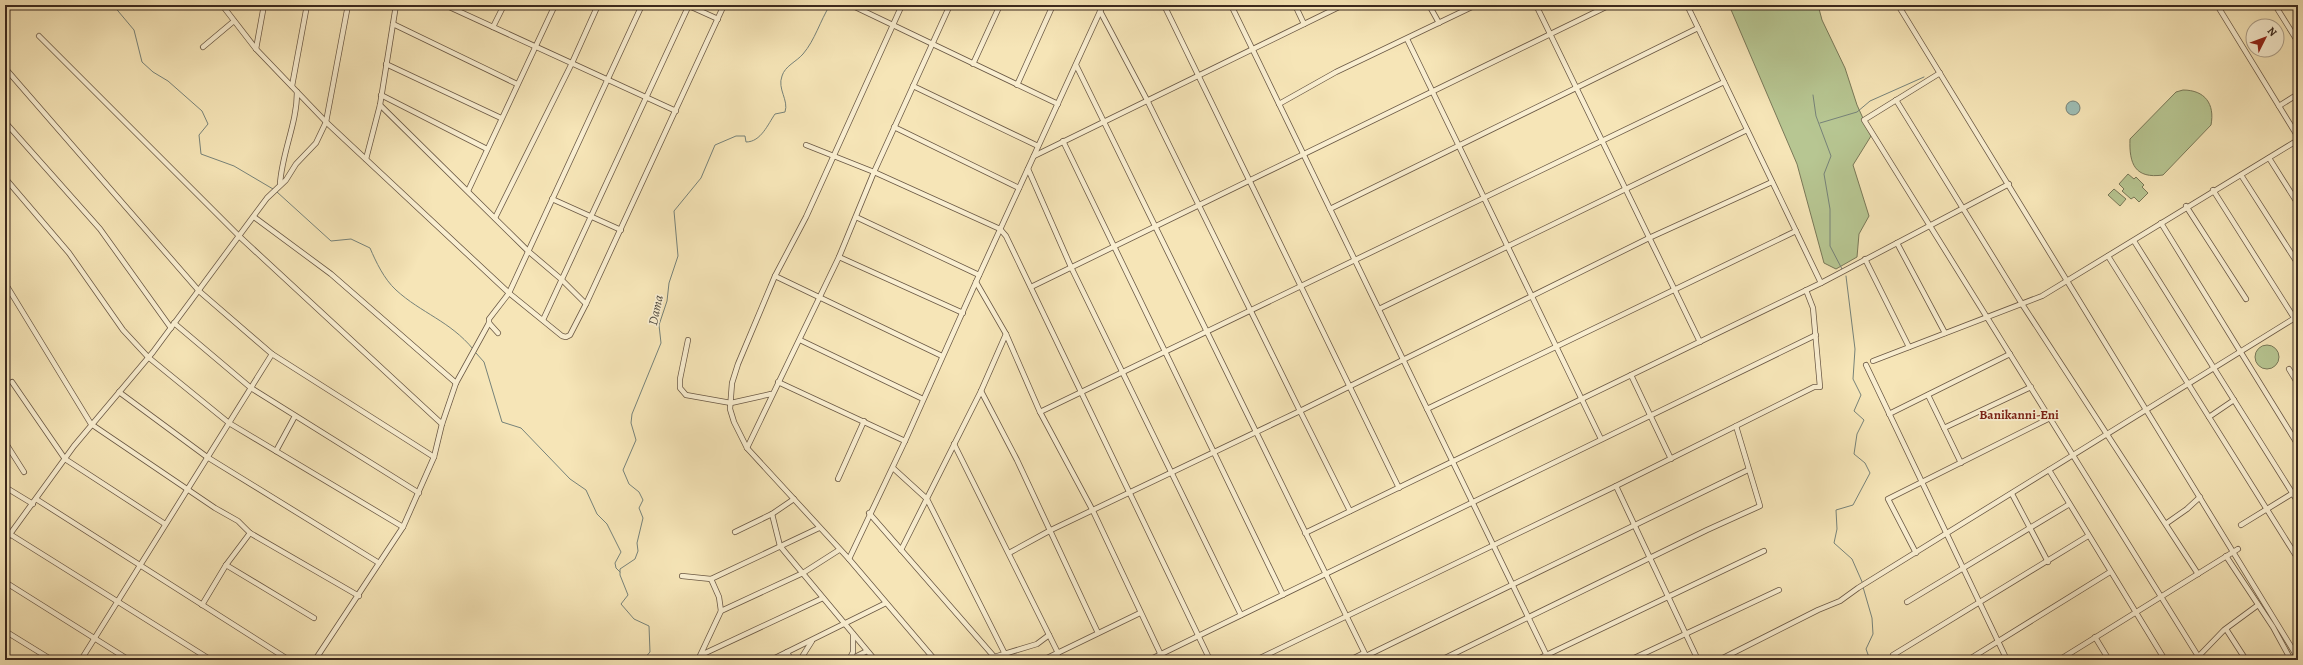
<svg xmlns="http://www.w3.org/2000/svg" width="2303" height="665" viewBox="0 0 2303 665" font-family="Alegreya,serif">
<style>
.green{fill:#b7c692;stroke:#797858}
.water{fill:#9ebeb5;stroke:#768279}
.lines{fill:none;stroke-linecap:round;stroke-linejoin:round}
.stream{stroke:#768279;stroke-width:1}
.minor-casing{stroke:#6a5844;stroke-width:6}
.minor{stroke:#f9eed0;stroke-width:4.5}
.labels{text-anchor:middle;stroke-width:3.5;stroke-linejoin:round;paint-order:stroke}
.water-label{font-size:13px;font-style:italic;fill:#544e44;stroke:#f9eed0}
.neighbourhood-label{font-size:13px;font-weight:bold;fill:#7a1f14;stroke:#f9eed0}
</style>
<rect width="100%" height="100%" fill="#f6e5b7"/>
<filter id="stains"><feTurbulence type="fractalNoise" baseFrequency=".005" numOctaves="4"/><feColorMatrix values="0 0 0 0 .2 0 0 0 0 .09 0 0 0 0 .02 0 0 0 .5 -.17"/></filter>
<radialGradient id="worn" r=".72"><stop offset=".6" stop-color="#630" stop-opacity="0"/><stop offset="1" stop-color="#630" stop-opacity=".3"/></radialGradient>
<g class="green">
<polygon points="1729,5 1818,5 1822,20 1845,68 1857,105 1871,136 1853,165 1869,216 1859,234 1857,257 1836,269 1824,263 1797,164"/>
<path d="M2183,90C2205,90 2215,104 2211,125L2163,175C2135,179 2129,164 2130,139L2176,92Z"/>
<polygon points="2128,174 2134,179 2136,177 2144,185 2142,187 2148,193 2139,202 2134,197 2131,199 2122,191 2124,189 2119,184"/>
<polygon points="2114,189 2126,199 2120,206 2108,195"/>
<circle cx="2267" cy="357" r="12"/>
</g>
<circle class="water" cx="2073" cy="108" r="7"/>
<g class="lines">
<g class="stream">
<polyline points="113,5 134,30 142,62 153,72 168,81 202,111 208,124 199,135 201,154 234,166 273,189"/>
<polyline points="1813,95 1816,116 1831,156 1824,174 1830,209 1830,246 1842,269"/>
<polyline points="1820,123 1857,112 1870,101 1924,77"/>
<path d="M277,192L331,241L351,239L370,248C376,262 384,279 396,290C421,313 450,321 473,349"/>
<polyline points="1846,276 1855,349 1853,379 1861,395 1854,411 1864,420 1857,434 1854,454 1865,463 1870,473 1853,505 1836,510 1837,529 1834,543 1852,559 1863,584"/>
<polyline points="476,353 484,362 502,422 521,428 570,479 586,490 597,514 607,524 621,552 615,563 616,568 620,572"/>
<polyline points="1863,587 1872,618 1873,634 1866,649 1870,660"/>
<path d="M643,660L650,652L649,626L634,619L621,604L628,595L620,575V569L635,559L638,551L637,543L643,518L639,508L643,500L639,492L629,484L623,470L636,440L631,423L632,414L661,343L659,325L667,301L669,283L678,256L674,211L701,178L715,145L736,136H745L746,142C761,142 768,124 775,114L785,112C789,100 777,89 782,76C785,66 796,62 803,54C815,40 820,21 830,5"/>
</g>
<g class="minor-casing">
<g id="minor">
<polyline points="222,5 256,49 326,122 509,293 562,336 566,337 570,335 586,304 724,5"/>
<polyline points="445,5 676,111"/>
<polyline points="687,5 718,19"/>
<polyline points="851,5 1058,104"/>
<polyline points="902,5 806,217 775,276 738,364 732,383 730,409 734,422 747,448 849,559 935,660"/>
<polyline points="1164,5 1399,488"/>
<polyline points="1231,5 1549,660"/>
<polyline points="1295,5 1304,24"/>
<polyline points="1429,5 1439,23"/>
<polyline points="1536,5 1700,342"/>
<polyline points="1687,5 1821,283"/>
<polyline points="1898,5 2298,658"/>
<polyline points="2217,5 2298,137"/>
<polyline points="2275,5 2298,42"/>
<polyline points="1100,11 1147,100 1300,411 1649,238 1772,182"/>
<polyline points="393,24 517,84"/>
<polyline points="493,27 504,5"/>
<polyline points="39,36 240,237 442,424"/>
<polyline points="1407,39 1601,439"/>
<polyline points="203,47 234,21"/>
<polyline points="256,49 264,5"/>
<polyline points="386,64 501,118"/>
<polyline points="973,64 1000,5"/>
<polyline points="1076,65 1368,660"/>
<polyline points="5,68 199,291 272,354 434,457"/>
<polyline points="1940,73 1864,120 2198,656"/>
<polyline points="1017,85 1053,5"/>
<polyline points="292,86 307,5"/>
<polyline points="913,86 1038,146"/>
<polyline points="381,95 487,149"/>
<polyline points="1896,100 2022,304 2198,574"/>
<polyline points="1279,104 1336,72 1476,5"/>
<polyline points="380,105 528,251 561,279 586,304"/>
<polyline points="2279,106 2298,94"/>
<polyline points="5,122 100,229 171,328"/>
<polyline points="894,127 1019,188"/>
<polyline points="1063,141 1283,595"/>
<polyline points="806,145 874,172 1000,229 1006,236 1210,660"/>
<polyline points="1034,156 1343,5"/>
<polyline points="2269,158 2298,204"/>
<polyline points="366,159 380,105 396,5"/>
<polyline points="1028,169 1071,267 1241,615"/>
<polyline points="2241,175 2298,264"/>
<polyline points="5,178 69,253 123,330 148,357 229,423 403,527"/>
<path d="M280,184C282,152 297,124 297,92"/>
<polyline points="2213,190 2298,324"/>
<polyline points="468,191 555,5"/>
<polyline points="552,199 621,230"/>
<polyline points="2186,206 2246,299"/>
<polyline points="1330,209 1698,28"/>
<polyline points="254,217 331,274 456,383"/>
<polyline points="856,217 979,275"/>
<polyline points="495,218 572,63 598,5"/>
<polyline points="2161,223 2298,445"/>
<polyline points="2134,241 2298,502"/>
<polyline points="1897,243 1945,333"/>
<polyline points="2108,256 2298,559"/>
<polyline points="839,257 963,313"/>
<polyline points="1865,259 1909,347"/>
<polyline points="775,276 942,356"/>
<polyline points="976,282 1006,334 1040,412 1093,511 1161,655"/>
<polyline points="5,283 91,424 215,508 238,521 250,533 359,596"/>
<polyline points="1031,287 1610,5"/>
<polyline points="1379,309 1747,130"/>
<polyline points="543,320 689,5"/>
<polyline points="174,323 251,388 419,493"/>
<polyline points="498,333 489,323 489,319 509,293 642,5"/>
<polyline points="688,340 680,379 680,388 686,395 731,403 771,394"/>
<polyline points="800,340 923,399"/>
<polyline points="1873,361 2042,296 2298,140"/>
<polyline points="1866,365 2007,660"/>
<polyline points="2289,369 2298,384"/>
<polyline points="1631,375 1671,459"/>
<polyline points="12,382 65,459 165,524"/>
<polyline points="778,382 905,441"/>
<polyline points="981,391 1017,460 1098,633"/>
<polyline points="119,392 207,457 379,563"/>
<polyline points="1928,395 1961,463"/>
<polyline points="1427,409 1796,231"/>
<polyline points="1040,412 1724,82"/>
<polyline points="1889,414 2010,354"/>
<polyline points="2209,417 2234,400"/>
<polyline points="1944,428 2031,387"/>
<polyline points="5,442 24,472"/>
<polyline points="954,444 1058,653"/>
<polyline points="747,448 839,257 874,172 950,5"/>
<polyline points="276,451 295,416"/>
<polyline points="893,468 927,499 1005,654"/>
<polyline points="2049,470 2165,660"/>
<polyline points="838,479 864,421"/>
<polyline points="1616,486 1698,660"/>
<polyline points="5,487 33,504"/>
<polyline points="2012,494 2048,562"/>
<polyline points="36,499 289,660"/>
<polyline points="869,513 997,660"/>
<polyline points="772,514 780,546 875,660"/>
<polyline points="2167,523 2187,509 2200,497"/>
<polyline points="2241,525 2298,490"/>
<polyline points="5,531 211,660"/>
<polyline points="735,532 772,514 794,499"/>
<polyline points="1305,533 1821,283 2009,184"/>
<polyline points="5,541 74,446 153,352 267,198 286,180 296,164 316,143 326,122 348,5"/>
<polyline points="901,550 981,391 1006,334"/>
<polyline points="1009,553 1051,530 1300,411 1350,511"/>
<polyline points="1916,553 1888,499 2050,418"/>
<polyline points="2226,556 2273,627 2291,660"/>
<polyline points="849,559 905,441 976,282 1103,5"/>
<polyline points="226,565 314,618"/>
<polyline points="682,576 711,579 819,528"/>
<polyline points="5,582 129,660"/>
<polyline points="1907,602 2068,505"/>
<polyline points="202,605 226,565 250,533"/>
<polyline points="721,611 803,573 839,550"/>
<polyline points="2226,629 2246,660"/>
<polyline points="5,631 52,660"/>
<polyline points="2095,637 2109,660"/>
<polyline points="787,652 791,660"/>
<polyline points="701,655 823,598"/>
<polyline points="1893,655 2088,536"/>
<polyline points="1366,656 1748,470"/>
<polyline points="994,657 1037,644 1049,635"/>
<polyline points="81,660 272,354"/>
<polyline points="315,660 403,527 434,457 442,424 456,383 489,323"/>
<polyline points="698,660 721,611 719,597 711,579"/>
<polyline points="771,660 886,603"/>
<polyline points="800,660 812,641"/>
<polyline points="849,660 853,652 853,634"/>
<polyline points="849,660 867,651"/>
<polyline points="1043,660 1140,613"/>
<polyline points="1149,660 1816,335"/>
<polyline points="1256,660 1616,486 1814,387 1820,387 1813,308 1806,290"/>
<polyline points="1350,660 1364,653"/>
<polyline points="1441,660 1707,530 1760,506 1736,426"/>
<polyline points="1536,660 1764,551"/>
<polyline points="1630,660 1779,590"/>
<polyline points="1719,660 1818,610 1840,601 1858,588 2298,316"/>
<polyline points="1968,660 2110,572"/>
<polyline points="2059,660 2238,549"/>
<polyline points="2195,660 2224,630 2258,605"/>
</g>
</g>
<use href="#minor" class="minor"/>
</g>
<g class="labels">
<g class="water-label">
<text transform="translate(655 310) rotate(-78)" y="5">Dama</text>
</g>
<g class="neighbourhood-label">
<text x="2019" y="419">Banikanni-Eni</text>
</g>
</g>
<rect width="2303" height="665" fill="none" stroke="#f6e5b7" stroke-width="20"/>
<rect x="6" y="6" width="2291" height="653" fill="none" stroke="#3b291e" stroke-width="2"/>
<rect x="10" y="10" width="2283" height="645" fill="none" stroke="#3b291e"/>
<g transform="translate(2265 38) rotate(48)"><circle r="19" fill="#f9eed0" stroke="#ad9f89"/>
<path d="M0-3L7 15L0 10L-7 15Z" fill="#8f2418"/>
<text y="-6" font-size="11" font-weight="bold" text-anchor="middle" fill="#3b291e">N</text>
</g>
<rect width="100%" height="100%" filter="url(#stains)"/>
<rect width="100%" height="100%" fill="url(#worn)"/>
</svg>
